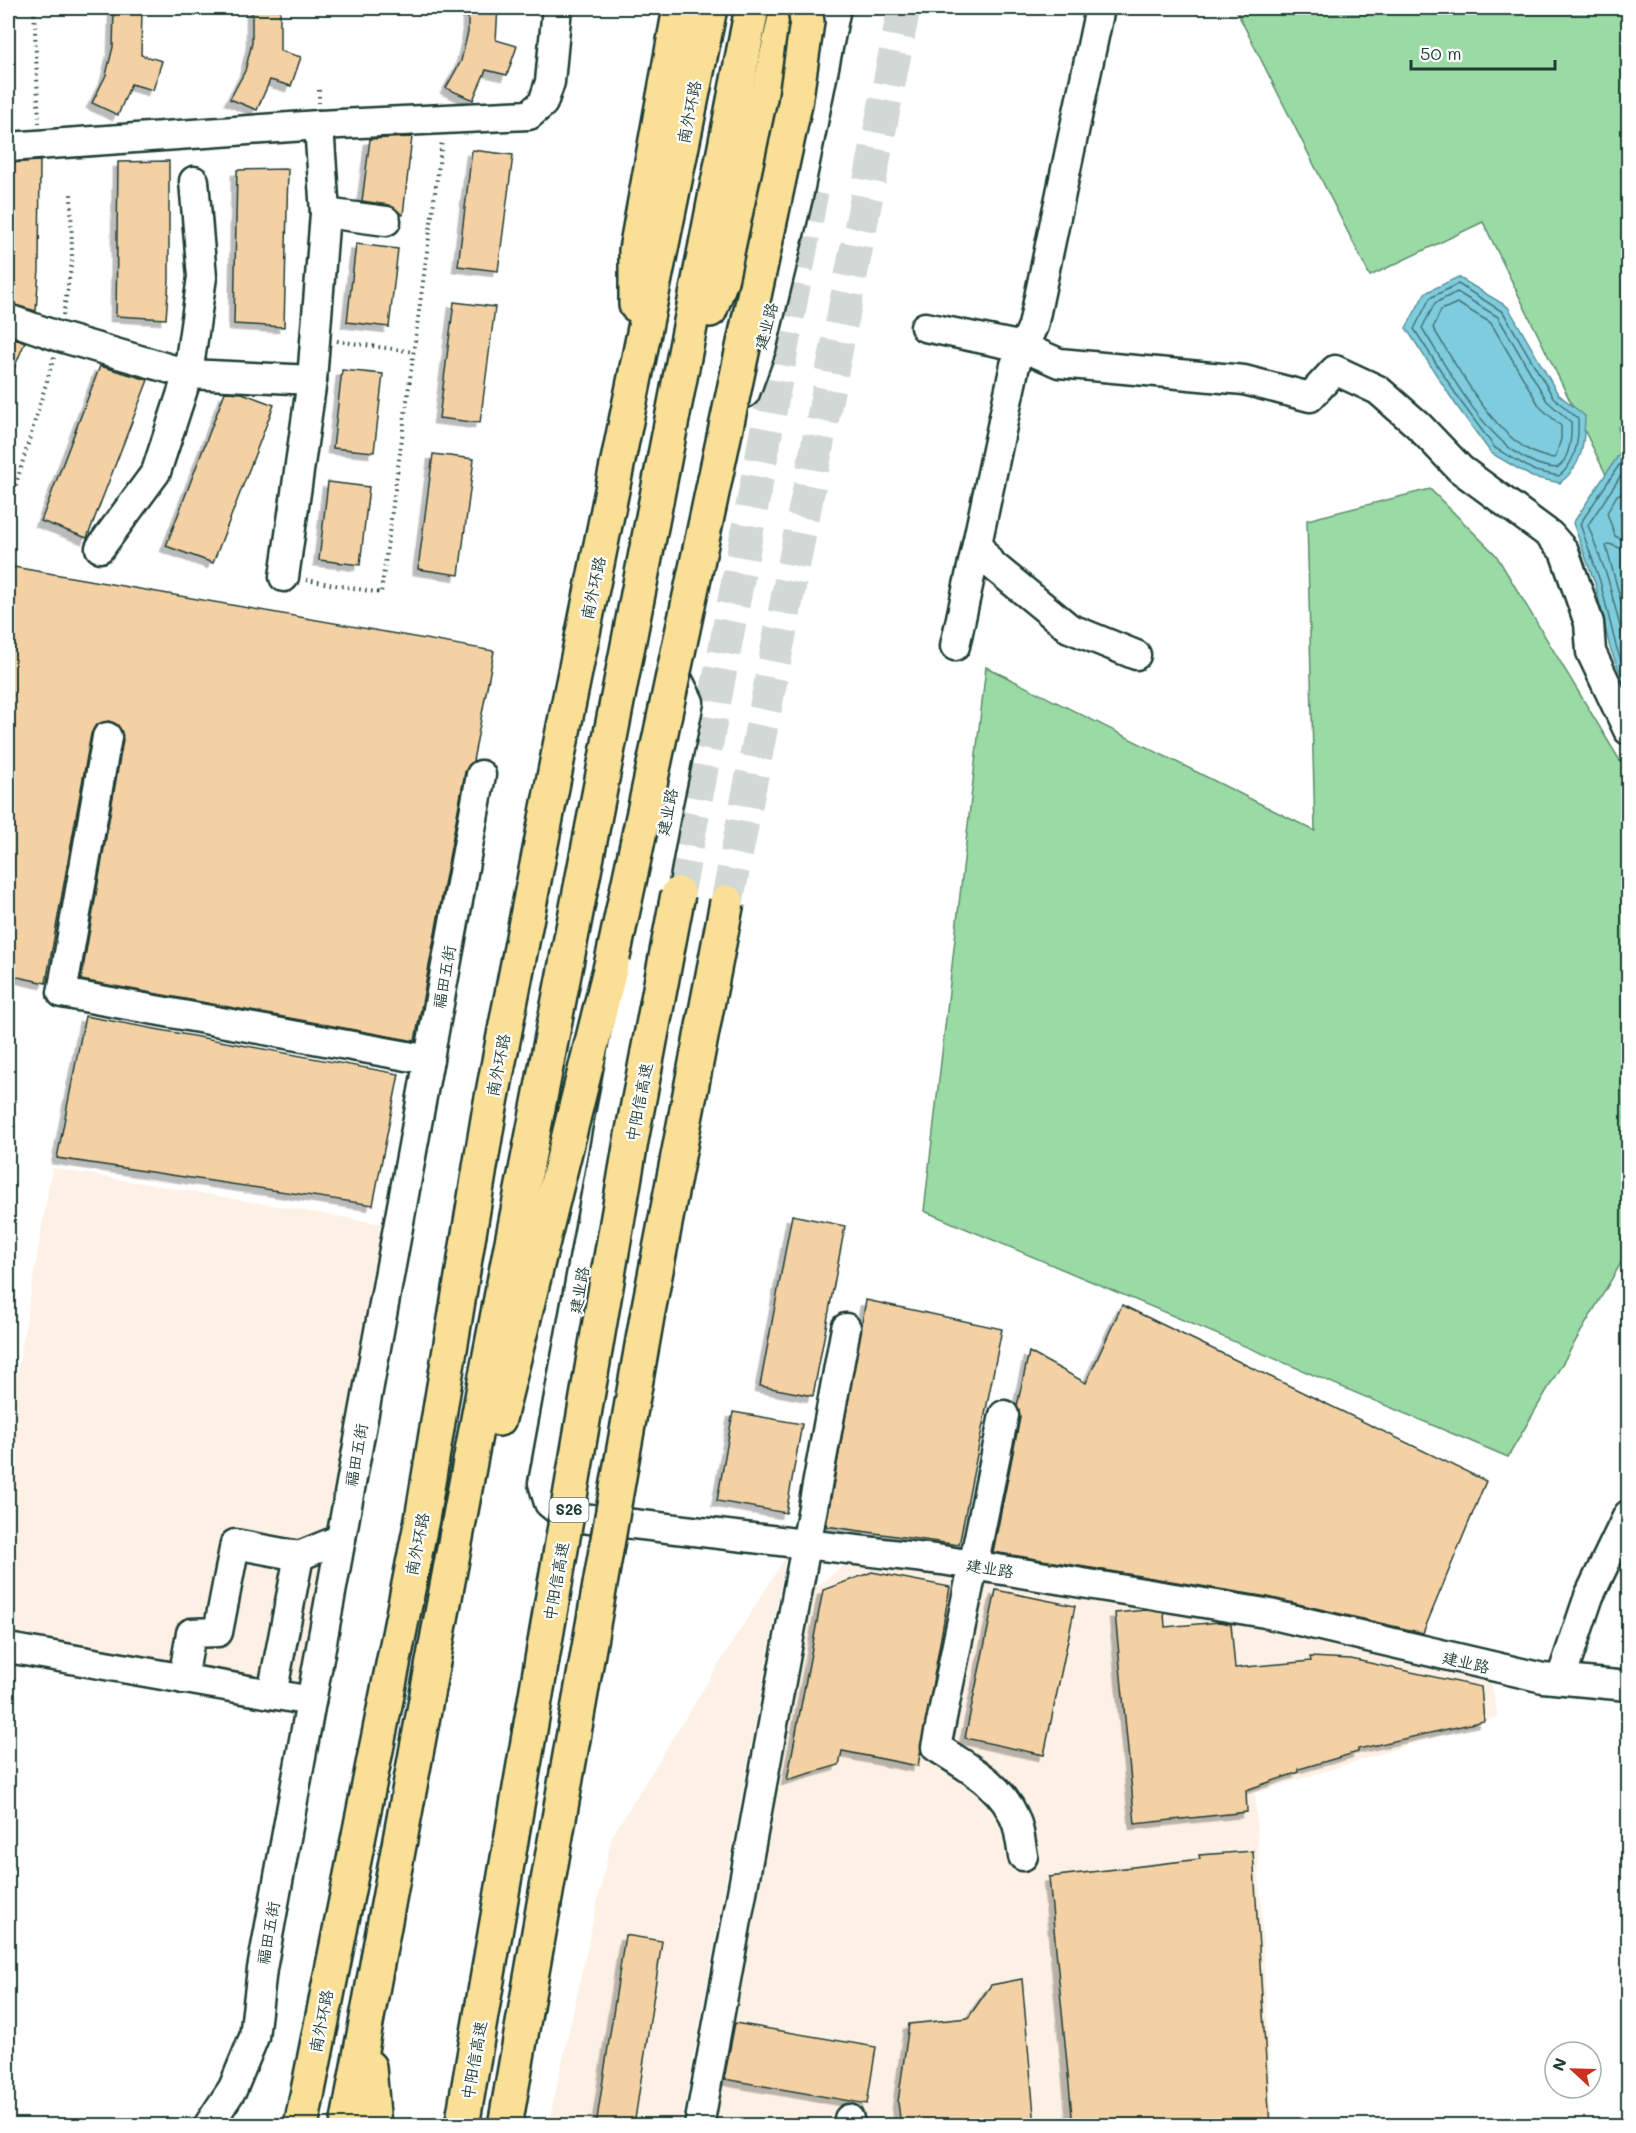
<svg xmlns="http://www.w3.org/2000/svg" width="1636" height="2133" viewBox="0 0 1636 2133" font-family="Mali,'LXGW WenKai TC',sans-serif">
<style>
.built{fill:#fcf1e4}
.green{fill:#9adaa4;stroke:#5c8c6c;stroke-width:1.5}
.water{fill:#7fccde;stroke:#59939a;stroke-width:1.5}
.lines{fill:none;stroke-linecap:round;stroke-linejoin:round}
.shore{stroke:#457678;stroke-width:1.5}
.building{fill:#f4d1a4;stroke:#1f3d34;stroke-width:1.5;filter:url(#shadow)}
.highway-tunnel{stroke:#d2d8d6;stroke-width:33;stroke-dasharray:33 16;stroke-linecap:butt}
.minor-casing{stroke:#1f3d34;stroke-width:33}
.highway-casing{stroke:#1f3d34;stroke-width:38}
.path{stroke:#1f3d34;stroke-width:4;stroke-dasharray:1.5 4.5;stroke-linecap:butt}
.minor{stroke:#fff;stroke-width:28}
.highway{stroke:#fadf96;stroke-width:33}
.highway-bridge-casing{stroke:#1f3d34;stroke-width:38;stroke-linecap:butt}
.highway-bridge{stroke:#fadf96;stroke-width:33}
.labels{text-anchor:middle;stroke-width:4.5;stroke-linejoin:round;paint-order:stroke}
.shield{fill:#fff;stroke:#627771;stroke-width:1.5}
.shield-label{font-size:15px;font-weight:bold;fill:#1f3d34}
.street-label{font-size:16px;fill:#1f3d34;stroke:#fff}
</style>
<defs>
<filter id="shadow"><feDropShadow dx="-5.5" dy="5.5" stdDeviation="0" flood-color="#0004"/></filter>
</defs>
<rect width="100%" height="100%" fill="#fff"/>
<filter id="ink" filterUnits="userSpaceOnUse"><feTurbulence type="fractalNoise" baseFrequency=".0167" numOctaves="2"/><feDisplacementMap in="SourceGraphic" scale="12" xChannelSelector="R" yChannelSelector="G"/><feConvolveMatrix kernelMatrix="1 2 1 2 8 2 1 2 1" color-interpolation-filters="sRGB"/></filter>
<g filter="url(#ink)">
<g class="built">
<polygon points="52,1168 383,1224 303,1687 8,1637 8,1427"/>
<polygon points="786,1556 681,2125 548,2126 612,1836"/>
<polygon points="851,1560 1230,1619 1491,1682 1498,1717 1255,1793 1273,2125 705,2126 807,1594"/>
</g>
<g class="green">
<polygon points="1235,8 1628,8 1628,520 1483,222 1370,276"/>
<polygon points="1430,489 1496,555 1628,774 1628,1251 1508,1457 924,1211 986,667 1315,831 1307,520"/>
</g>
<g class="water">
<path d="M1458,277L1508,307L1558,394L1585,416C1584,445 1583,465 1560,483L1532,477L1491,453L1456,405L1406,328L1425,293Z"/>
<polygon points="1618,427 1628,428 1628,501 1620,514 1628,535 1628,692 1610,648 1595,583 1573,523 1620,453"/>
</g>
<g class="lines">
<g class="shore">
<path d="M1458,284L1503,312L1553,397L1578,419C1579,440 1576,463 1559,476L1535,471L1495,448L1461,402L1414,329L1430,298Z"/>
<path d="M1457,292L1498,317L1547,401L1571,422C1572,436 1570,459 1557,468C1496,465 1452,375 1422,328L1435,303Z"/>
<path d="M1457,303L1491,323L1540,407L1561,426V439L1555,458C1502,456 1459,368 1433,328L1441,310Z"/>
<polyline points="1628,433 1625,436 1625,456 1580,524 1600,581 1616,646 1628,679"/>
<polyline points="1628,465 1588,525 1608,579 1628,658"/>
<polyline points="1628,491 1617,495 1607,513 1615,536 1628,542"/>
<polyline points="1628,551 1609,544 1606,546 1628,627"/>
</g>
</g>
<g class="building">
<polygon points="114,8 142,8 141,55 162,61 153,90 131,84 118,115 92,103 106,75 113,47"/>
<polygon points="252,8 280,8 280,51 301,57 291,86 270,80 257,110 230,99 245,71 252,43"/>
<polygon points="468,8 498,8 496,40 517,46 507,75 486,70 473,100 446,88 461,61 468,32"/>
<polygon points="412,137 403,215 389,205 362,201 370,139"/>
<polygon points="472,150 513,155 498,271 458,266"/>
<polygon points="40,161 39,269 36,311 8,303 8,163"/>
<polygon points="169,161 169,279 166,319 116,316 118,162"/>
<polygon points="288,169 284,327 234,324 237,170"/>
<polygon points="356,244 398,249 389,327 347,322"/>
<polygon points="454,302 495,307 480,423 439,418"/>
<polygon points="8,336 25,342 8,383"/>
<polygon points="100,366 148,380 87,538 41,521"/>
<polygon points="342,370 383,374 374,452 333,448"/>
<polygon points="225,392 242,393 274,405 213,563 166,546"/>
<polygon points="433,454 474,459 459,575 418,569"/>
<polygon points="328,482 369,487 360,565 319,560"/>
<polygon points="8,566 494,651 473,761 465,772 415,1041 81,980 123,740 118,725 109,721 95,726 91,734 46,983 8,975"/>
<polygon points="85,1016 399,1074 373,1205 57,1158"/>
<polygon points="792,1215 845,1226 813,1396 760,1386"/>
<polygon points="866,1300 1002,1329 959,1545 826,1526"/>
<polygon points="1122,1305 1486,1481 1423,1633 1268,1597 993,1552 1020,1418 1017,1406 1029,1352 1086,1383"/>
<polygon points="733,1412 802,1424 786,1513 717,1501"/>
<polygon points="872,1572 950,1587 918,1766 842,1751 839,1765 787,1780 823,1590"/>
<polygon points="996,1590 1075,1606 1044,1755 965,1738"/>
<polygon points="1146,1610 1164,1613 1165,1627 1220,1622 1231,1624 1235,1668 1311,1661 1310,1657 1351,1659 1481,1687 1484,1721 1358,1749 1358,1752 1299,1769 1299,1772 1246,1790 1247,1812 1135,1824 1115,1613"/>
<polygon points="1253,1851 1270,2126 1073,2126 1049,1877 1200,1859 1199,1855"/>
<polygon points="625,1935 662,1941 634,2126 596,2126"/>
<polygon points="1022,1979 1035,2126 901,2126 898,2102 909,2024 968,2018 991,1985"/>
<polygon points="735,2023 876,2047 867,2104 724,2079"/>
</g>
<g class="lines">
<g class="highway-tunnel">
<polyline points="678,894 812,192"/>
<polyline points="727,902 904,8"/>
</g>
<g class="minor-casing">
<g id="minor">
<polyline points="1100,8 1033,326 1015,365 977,544 990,563 1069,628 1136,655"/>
<polyline points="8,147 319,125 529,115 543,103 550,82 557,8"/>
<polyline points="325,213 386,221"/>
<polyline points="8,319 60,337 188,374 312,380"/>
<polyline points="925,327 1023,347 1059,363 1244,380 1310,397 1335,370 1378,390 1418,425 1460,469 1550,535 1564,551 1589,623 1591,652 1628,730"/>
<polyline points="745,393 762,346 798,197 836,8"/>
<polyline points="100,548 156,472 188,374 202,277 194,181"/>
<polyline points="284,577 312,380 325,213 319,125"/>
<polyline points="955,646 977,544"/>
<polyline points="676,661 676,676 689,702 667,808 543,1483 549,1503 565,1516 942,1560 1265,1613 1543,1678 1628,1686"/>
<polyline points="107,737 62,993 429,1060"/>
<path d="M1004,1415L936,1747C967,1767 1005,1786 1017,1824C1020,1834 1021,1845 1023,1856"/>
<polyline points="8,1648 311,1701"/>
<polyline points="183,1679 191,1633 218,1632 235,1544 299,1556"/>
<polyline points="1561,1679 1589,1596 1628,1515"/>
<polyline points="272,1694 299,1556 341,1539"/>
<polyline points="208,2126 233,2088 254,2037 262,1969 481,775"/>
<polyline points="699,2126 846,1328"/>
<polyline points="848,2126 849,2119"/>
</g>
</g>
<g class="highway-casing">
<g id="highway">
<polyline points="636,305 636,250 680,8"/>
<polyline points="710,310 738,234 787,8"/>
<polyline points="499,1419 613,957"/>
<polyline points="369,2067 374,2126"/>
<polyline points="301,2126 422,1519 489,1113 560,746 710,8"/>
<polyline points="347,2126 488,1365 752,8"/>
</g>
</g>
<g class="path">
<polyline points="34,8 39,123"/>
<polyline points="319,90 319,103"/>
<polyline points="63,315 72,262 71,190"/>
<polyline points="337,341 414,352"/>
<polyline points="14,491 54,357"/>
<polyline points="306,580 381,593 442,141"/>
</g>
<use href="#minor" class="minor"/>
<use href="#highway" class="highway"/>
<g class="highway-bridge-casing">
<g id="highway-bridge">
<polyline points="613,957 795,104 807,22 805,8"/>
<polyline points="462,2126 631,1141 678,894"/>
<polyline points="505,2126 647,1317 727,902"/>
</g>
</g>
<use href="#highway-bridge" class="highway-bridge"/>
</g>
</g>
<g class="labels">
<rect class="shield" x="549.5" y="1498" width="39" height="24" rx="4.5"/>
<g class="shield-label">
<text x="569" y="1515">S26</text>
</g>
<g class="street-label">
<text transform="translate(689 112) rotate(-79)" y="6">南外环路</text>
<text transform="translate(766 326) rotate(-75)" y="6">建业路</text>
<text transform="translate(593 588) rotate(-78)" y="6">南外环路</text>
<text transform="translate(667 812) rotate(-79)" y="6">建业路</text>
<text transform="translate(444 977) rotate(-80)" y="6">福田五街</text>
<text transform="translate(498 1065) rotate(-79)" y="6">南外环路</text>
<text transform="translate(639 1102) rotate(-79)" y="6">中阳信高速</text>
<text transform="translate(579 1290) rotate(-80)" y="6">建业路</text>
<text transform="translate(356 1455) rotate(-80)" y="6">福田五街</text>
<text transform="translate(417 1544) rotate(-79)" y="6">南外环路</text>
<text transform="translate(990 1568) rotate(9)" y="6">建业路</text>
<text transform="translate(556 1581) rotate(-80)" y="6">中阳信高速</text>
<text transform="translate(1466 1662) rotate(13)" y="6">建业路</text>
<text transform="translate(268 1933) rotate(-80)" y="6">福田五街</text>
<text transform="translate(321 2021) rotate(-79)" y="6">南外环路</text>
<text transform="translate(474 2060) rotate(-80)" y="6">中阳信高速</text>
</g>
</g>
<rect width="1636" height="2133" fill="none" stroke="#fff" stroke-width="30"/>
<rect x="15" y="15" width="1606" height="2103" fill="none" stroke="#1f3d34" stroke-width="2" filter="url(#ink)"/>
<g transform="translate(1573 2070) rotate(292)"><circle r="28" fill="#ffffff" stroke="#a5b1ae" stroke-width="1.5"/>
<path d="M0-4.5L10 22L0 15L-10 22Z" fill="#c8321e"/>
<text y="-9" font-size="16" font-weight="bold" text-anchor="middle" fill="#1f3d34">N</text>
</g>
<path d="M1411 60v9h144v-9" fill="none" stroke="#1f3d34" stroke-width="3"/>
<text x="1420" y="60" font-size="18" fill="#1f3d34" stroke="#ffffff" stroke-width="4.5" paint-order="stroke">50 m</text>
</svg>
